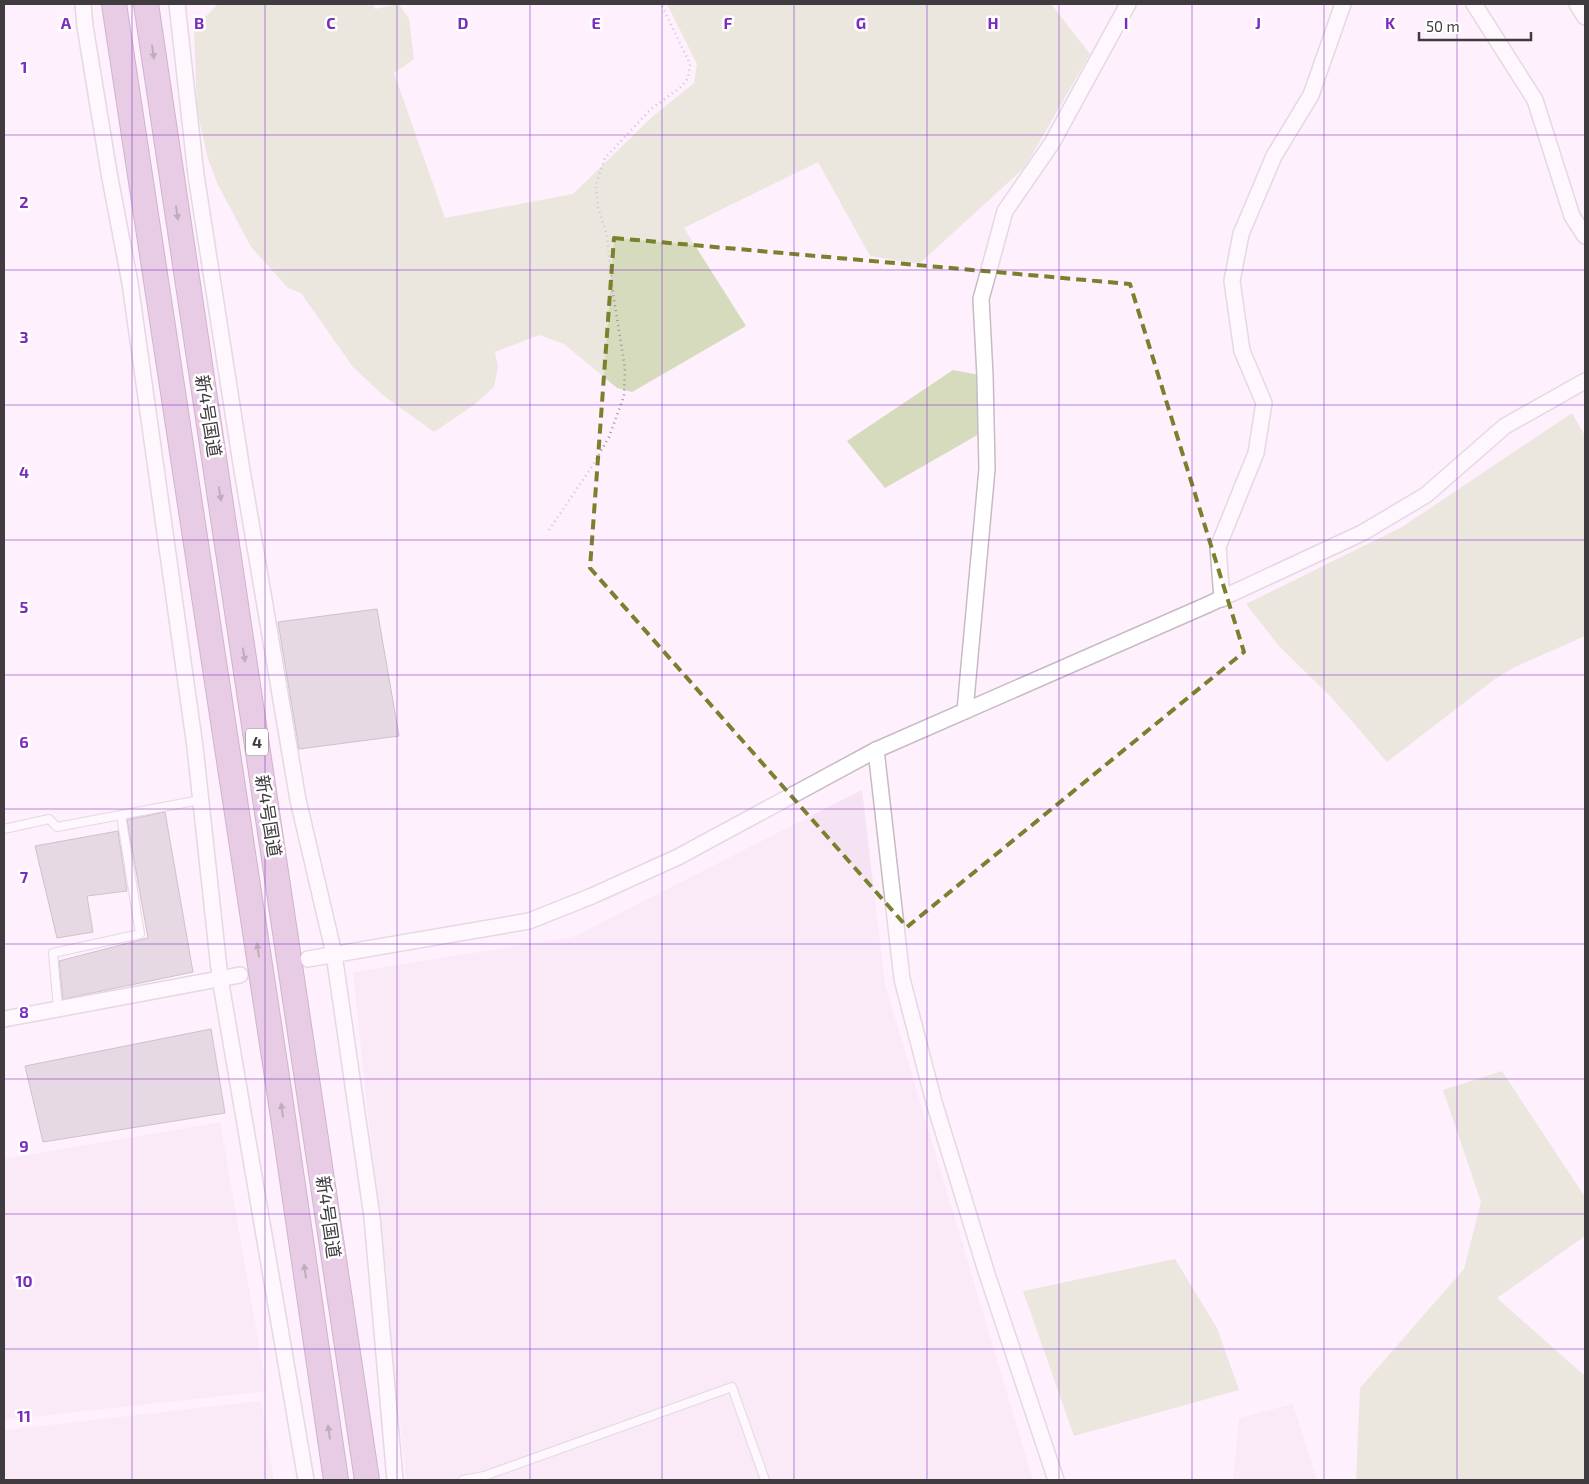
<svg xmlns="http://www.w3.org/2000/svg" width="1589" height="1484" viewBox="0 0 1589 1484" font-family="'Exo 2','Noto Sans JP',sans-serif">
<style>
.built{fill:#f5e2f2}
.green{fill:#d6dbbd}
.building{fill:#c9bdc7;stroke:#948892}
.lines{fill:none;stroke-linecap:round;stroke-linejoin:round}
.service-casing{stroke:#c7bbc5;stroke-width:10}
.minor-casing{stroke:#c7bbc5;stroke-width:18}
.trunk-casing{stroke:#956b90;stroke-width:26}
.path{stroke:#9a9199;stroke-width:2.5;stroke-dasharray:1 4;stroke-linecap:butt}
.service{stroke:#fff;stroke-width:8}
.minor{stroke:#fff;stroke-width:15}
.trunk{stroke:#cf9eca;stroke-width:24}
.oneway{fill:#725e70}
.marked{fill:none;stroke:#79812d;stroke-width:4;stroke-dasharray:10 6;stroke-linejoin:round}
.grid{fill:none;stroke:#7b2cbf;stroke-width:1;stroke-opacity:0.55}
.labels{text-anchor:middle;stroke-width:5;stroke-linejoin:round;paint-order:stroke}
.shield{fill:#fff;stroke:#797679;stroke-width:1}
.shield-label{font-size:16px;font-weight:bold;fill:#403b3f}
.street-label{font-size:18px;fill:#403b3f;stroke:#fff}
.grid-label{font-size:16px;text-anchor:middle;font-weight:bold;fill:#7b2cbf;stroke:#fff;stroke-width:5;stroke-linejoin:round;paint-order:stroke}
</style>
<rect width="100%" height="100%" fill="#fef0fc"/>
<g class="built">
<polygon points="862,790 885,984 1033,1480 406,1480 353,972 573,937"/>
<polygon points="220,1122 267,1391 4,1420 4,1159"/>
<polygon points="261,1401 274,1480 4,1480 4,1430"/>
<polygon points="1293,1404 1317,1480 1233,1480 1239,1418"/>
</g>
<g class="green">
<polygon points="218,4 373,4 375,9 399,4 409,19 414,59 394,73 445,218 573,194 651,118 694,83 697,64 667,4 1051,4 1090,54 1025,167 919,264 870,256 818,162 684,228 746,326 632,392 617,388 564,344 539,335 495,352 498,367 494,387 474,405 434,432 384,396 353,367 301,293 288,288 251,247 218,185 208,159 197,111 194,28"/>
<polygon points="953,370 985,376 986,430 885,488 847,441"/>
<polygon points="1572,413 1585,436 1585,636 1515,667 1495,679 1387,762 1332,698 1279,646 1246,604 1402,527"/>
<polygon points="1502,1071 1585,1197 1585,1236 1497,1298 1585,1376 1585,1480 1356,1480 1360,1388 1464,1269 1481,1202 1443,1090"/>
<polygon points="1175,1259 1217,1328 1239,1390 1074,1436 1023,1291"/>
</g>
<g class="building">
<polygon points="377,609 399,736 299,749 278,622"/>
<polygon points="165,812 193,972 63,999 59,961 148,938 127,820"/>
<polygon points="118,831 127,891 87,896 93,932 57,938 35,846"/>
<polygon points="211,1029 225,1113 43,1142 25,1066"/>
</g>
<g class="lines">
<g class="service-casing">
<g id="service">
<polyline points="4,829 49,819 57,827 200,800"/>
<polyline points="58,1009 53,953 140,934 121,815"/>
<polyline points="463,1480 484,1476 732,1387 765,1480"/>
</g>
</g>
<g class="minor-casing">
<g id="minor">
<polyline points="83,4 85,26 109,173 130,283 195,747 220,978 306,1480"/>
<polyline points="177,4 196,175 241,464 298,800 334,954 372,1217 395,1480"/>
<polyline points="1474,4 1535,100 1572,216 1585,236"/>
<polyline points="1577,4 1585,17"/>
<polyline points="1222,599 1218,547 1256,453 1264,403 1242,351 1232,281 1241,234 1274,156 1311,95 1343,4"/>
<polyline points="965,711 987,469 985,376 981,299 1005,211 1052,143 1128,4"/>
<polyline points="876,750 902,979 934,1102 986,1271 1056,1480"/>
<polyline points="308,959 529,921 592,896 678,857 876,750 1207,605 1362,533 1426,495 1505,426 1585,381"/>
<polyline points="4,1019 240,975"/>
</g>
</g>
<g class="trunk-casing">
<g id="trunk">
<polyline points="114,4 279,1090 336,1480"/>
<polyline points="146,4 367,1480"/>
</g>
</g>
<polyline class="path" points="549,530 589,471 609,437 624,396 625,368 612,287 607,235 598,208 596,184 605,158 651,109 682,86 688,78 690,64 661,4"/>
<use href="#service" class="service"/>
<use href="#minor" class="minor"/>
<use href="#trunk" class="trunk"/>
</g>
<defs><path id="oneway-solid" d="M-6-.8H1V-3.2L6.5 0L1 3.2V.8H-6Z" transform="scale(1.25)"/></defs>
<g class="oneway">
<use href="#oneway-solid" transform="translate(153 52) rotate(82)"/>
<use href="#oneway-solid" transform="translate(177 213) rotate(82)"/>
<use href="#oneway-solid" transform="translate(220 494) rotate(81)"/>
<use href="#oneway-solid" transform="translate(244 655) rotate(81)"/>
<use href="#oneway-solid" transform="translate(258 950) rotate(-99)"/>
<use href="#oneway-solid" transform="translate(282 1110) rotate(-98)"/>
<use href="#oneway-solid" transform="translate(305 1271) rotate(-98)"/>
<use href="#oneway-solid" transform="translate(329 1432) rotate(-98)"/>
</g>
<path d="M0 0H1589V1484H0ZM614,238L1130,284L1244,652L907,927L590,568Z" fill="#fef0fc" fill-opacity=".55" fill-rule="evenodd"/>
<path class="marked" d="M614,238L1130,284L1244,652L907,927L590,568Z"/>
<path class="grid" d="M132,4V1480M265,4V1480M397,4V1480M530,4V1480M662,4V1480M794,4V1480M927,4V1480M1059,4V1480M1192,4V1480M1324,4V1480M1457,4V1480M4,135H1585M4,270H1585M4,405H1585M4,540H1585M4,675H1585M4,809H1585M4,944H1585M4,1079H1585M4,1214H1585M4,1349H1585"/>
<g class="labels">
<rect class="shield" x="246" y="728.5" width="22" height="27" rx="4"/>
<g class="shield-label">
<text x="257" y="748">4</text>
</g>
<g class="street-label">
<text transform="translate(208 416) rotate(81)" y="6">新4号国道</text>
<text transform="translate(268 816) rotate(81)" y="6">新4号国道</text>
<text transform="translate(328 1217) rotate(82)" y="6">新4号国道</text>
</g>
</g>
<g class="grid-label">
<text x="66" y="29">A</text>
<text x="199" y="29">B</text>
<text x="331" y="29">C</text>
<text x="463" y="29">D</text>
<text x="596" y="29">E</text>
<text x="728" y="29">F</text>
<text x="861" y="29">G</text>
<text x="993" y="29">H</text>
<text x="1126" y="29">I</text>
<text x="1258" y="29">J</text>
<text x="1390" y="29">K</text>
<text x="24" y="73">1</text>
<text x="24" y="208">2</text>
<text x="24" y="343">3</text>
<text x="24" y="478">4</text>
<text x="24" y="613">5</text>
<text x="24" y="748">6</text>
<text x="24" y="883">7</text>
<text x="24" y="1018">8</text>
<text x="24" y="1152">9</text>
<text x="24" y="1287">10</text>
<text x="24" y="1422">11</text>
</g>
<rect width="1589" height="1484" fill="none" stroke="#403b3f" stroke-width="10"/>
<path d="M1419 32v8h112v-8" fill="none" stroke="#403b3f" stroke-width="2.5"/>
<text x="1426" y="32" font-size="15" fill="#403b3f" stroke="#ffffff" stroke-width="4" paint-order="stroke">50 m</text>
</svg>
